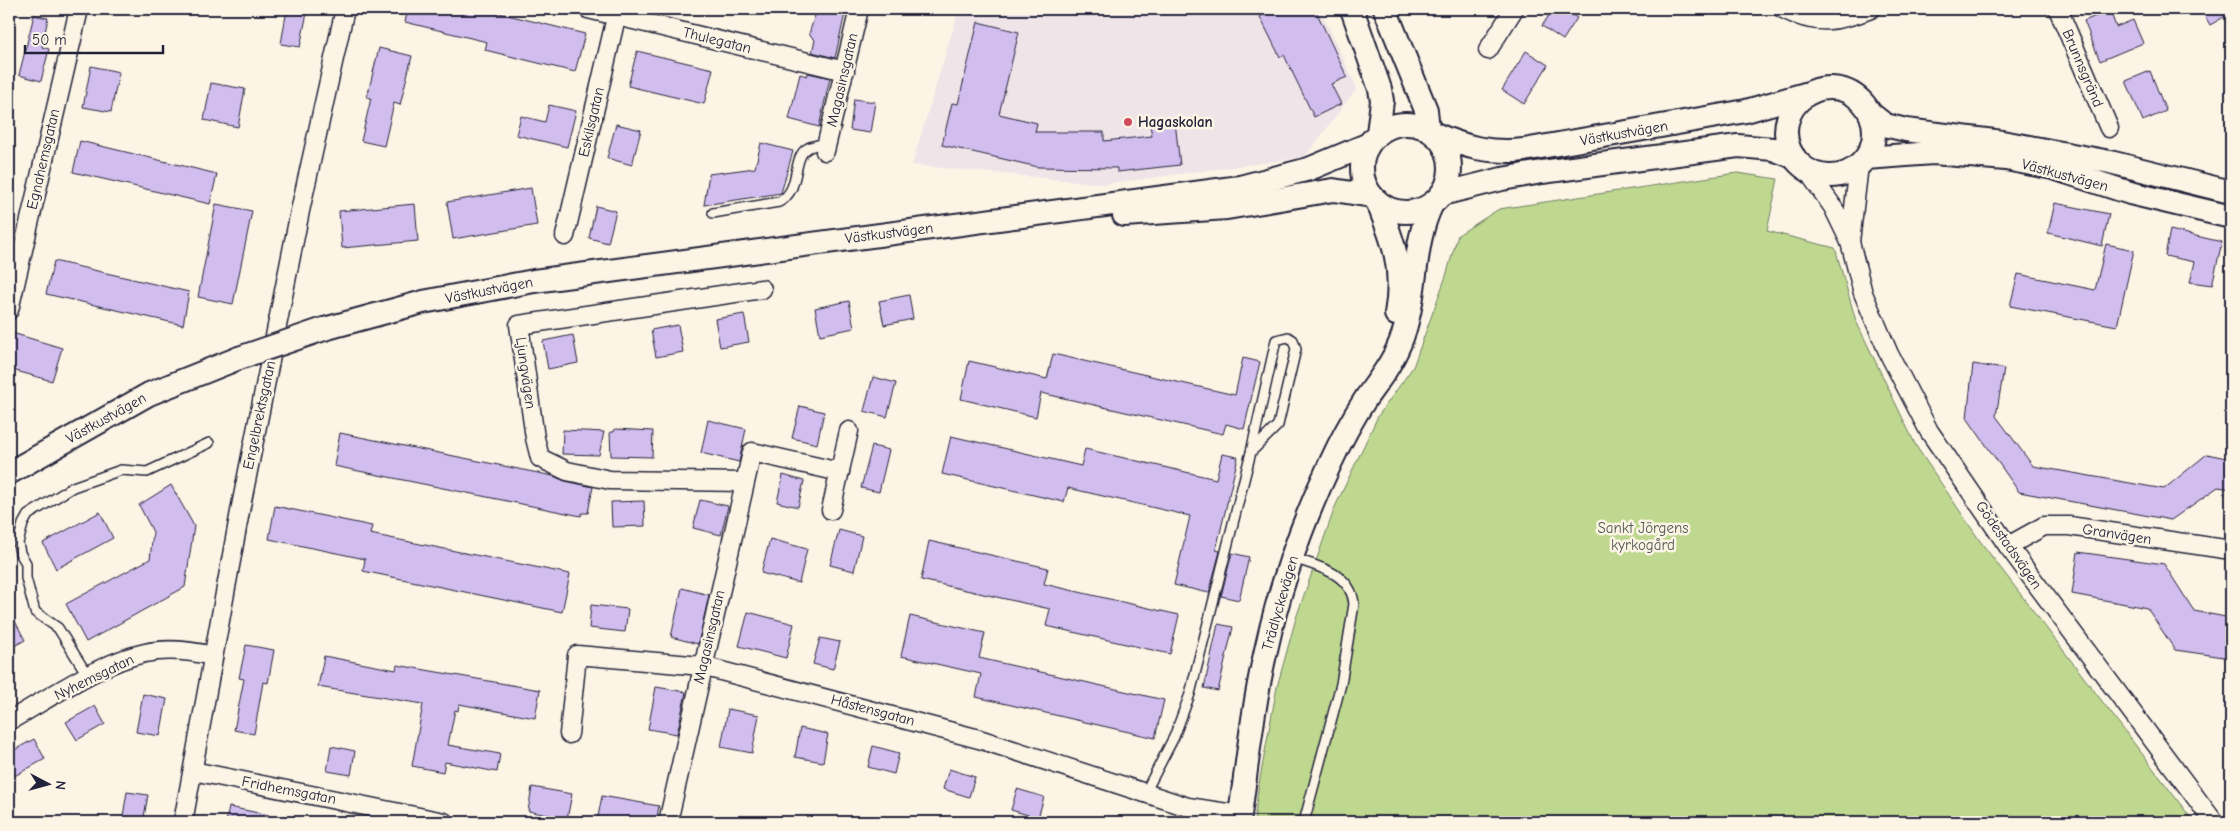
<svg xmlns="http://www.w3.org/2000/svg" width="2240" height="831" viewBox="0 0 2240 831" font-family="'Comic Neue',sans-serif">
<style>
.built{fill:#efe4e8}
.green{fill:#bfd88f;stroke:#707d65}
.building{fill:#d1beef;stroke:#22223b}
.lines{fill:none;stroke-linecap:round;stroke-linejoin:round}
.service-casing{stroke:#22223b;stroke-width:12}
.minor-casing{stroke:#22223b;stroke-width:21}
.tertiary-casing{stroke:#22223b;stroke-width:26}
.service{stroke:#fcf5e5;stroke-width:9}
.minor{stroke:#fcf5e5;stroke-width:18}
.tertiary{stroke:#fcf5e5;stroke-width:22}
.tertiary-bridge-casing{stroke:#22223b;stroke-width:26;stroke-linecap:butt}
.tertiary-bridge{stroke:#fcf5e5;stroke-width:22}
.poi-dot{fill:#d1495b;stroke:#fcf5e5;stroke-width:2}
.labels{text-anchor:middle;stroke-width:5;stroke-linejoin:round;paint-order:stroke}
.street-label{font-size:15px;fill:#22223b;stroke:#fcf5e5}
.poi-label{font-size:15px;font-weight:bold;fill:#22223b;stroke:#fcf5e5;text-anchor:start}
.park-label{font-size:15px;fill:#515954;stroke:#fcf5e5}
</style>
<rect width="100%" height="100%" fill="#fcf5e5"/>
<filter id="ink" filterUnits="userSpaceOnUse"><feTurbulence type="fractalNoise" baseFrequency=".02" numOctaves="2"/><feDisplacementMap in="SourceGraphic" scale="10" xChannelSelector="R" yChannelSelector="G"/><feConvolveMatrix kernelMatrix="1 2 1 2 8 2 1 2 1" color-interpolation-filters="sRGB"/></filter>
<g filter="url(#ink)">
<polygon class="built" points="959,9 1320,9 1357,88 1305,157 1105,184 912,165"/>
<polygon class="green" points="1737,173 1778,179 1767,231 1835,248 1856,321 1916,446 1980,541 2194,822 1254,822 1258,789 1277,687 1296,618 1335,507 1378,416 1413,367 1446,276 1458,235 1499,209"/>
<g class="building">
<polygon points="287,9 307,13 300,47 281,44"/>
<polygon points="408,9 483,9 585,34 575,72 485,50 487,42 405,22"/>
<polygon points="817,9 846,9 835,58 812,52 815,40 809,34"/>
<polygon points="1271,9 1315,9 1347,77 1331,84 1341,104 1314,117 1284,55 1280,57 1260,17"/>
<polygon points="1553,9 1562,9 1577,18 1563,40 1542,26"/>
<polygon points="2201,9 2231,9 2231,13 2210,25"/>
<polygon points="2110,10 2116,27 2133,20 2143,43 2100,61 2084,21"/>
<polygon points="34,15 48,18 42,47 49,49 41,81 19,75"/>
<polygon points="978,22 1019,32 999,114 1037,123 1035,132 1104,132 1104,141 1152,136 1150,125 1175,122 1180,165 1117,172 1117,168 1038,167 942,145 952,103 958,104"/>
<polygon points="379,48 412,56 400,105 394,103 384,146 361,141 371,98 367,97"/>
<polygon points="637,51 713,69 704,104 628,86"/>
<polygon points="1526,51 1548,65 1524,104 1502,90"/>
<polygon points="91,66 119,72 111,112 83,107"/>
<polygon points="2150,71 2166,111 2143,121 2126,81"/>
<polygon points="808,73 830,78 819,127 789,119 800,74 807,76"/>
<polygon points="211,83 245,89 238,127 204,120"/>
<polygon points="854,99 875,102 870,133 850,130"/>
<polygon points="549,105 576,111 567,147 516,135 521,116 545,122"/>
<polygon points="616,124 641,130 632,165 607,158"/>
<polygon points="80,141 217,174 210,204 73,172"/>
<polygon points="761,143 793,151 781,193 704,205 709,174 755,168"/>
<polygon points="531,188 537,225 453,239 447,202"/>
<polygon points="2055,203 2109,214 2102,246 2048,233"/>
<polygon points="216,204 252,211 233,304 198,297"/>
<polygon points="415,204 418,241 342,248 339,211"/>
<polygon points="596,206 616,211 608,243 589,238"/>
<polygon points="2170,230 2222,242 2212,285 2190,282 2195,262 2165,256"/>
<polygon points="2106,244 2134,250 2117,326 2010,306 2018,274 2095,290"/>
<polygon points="54,261 189,292 183,325 46,294"/>
<polygon points="909,295 913,319 884,325 879,301"/>
<polygon points="849,301 854,328 820,335 815,308"/>
<polygon points="744,314 749,342 720,347 715,319"/>
<polygon points="678,325 683,352 656,357 651,330"/>
<polygon points="9,332 62,348 52,381 9,369"/>
<polygon points="573,335 578,363 548,369 543,341"/>
<polygon points="1053,354 1235,395 1243,358 1260,362 1244,429 1226,424 1223,434 1041,393 1036,417 961,399 969,361 1047,379"/>
<polygon points="1973,364 2004,369 1996,416 2033,466 2164,489 2207,454 2231,459 2231,489 2218,487 2171,520 2019,492 1967,418"/>
<polygon points="873,377 896,383 887,417 864,411"/>
<polygon points="800,406 824,412 817,444 792,438"/>
<polygon points="708,420 746,429 739,462 701,453"/>
<polygon points="615,429 653,431 652,457 611,456 610,432 614,432"/>
<polygon points="563,430 604,432 599,455 562,454"/>
<polygon points="340,433 553,476 565,481 593,487 588,513 582,513 581,516 334,466"/>
<polygon points="951,436 1081,466 1085,449 1216,479 1222,454 1238,457 1216,550 1220,551 1209,593 1174,585 1190,516 1068,488 1064,502 942,474"/>
<polygon points="872,446 889,450 879,492 861,488"/>
<polygon points="783,475 804,481 798,507 777,502"/>
<polygon points="171,485 194,526 185,587 86,642 66,604 150,559 153,532 139,505"/>
<polygon points="700,500 728,506 721,535 693,528"/>
<polygon points="644,501 645,526 612,527 611,502"/>
<polygon points="275,506 372,526 370,534 570,574 562,612 363,571 365,559 269,539"/>
<polygon points="100,512 113,538 56,569 43,543"/>
<polygon points="839,530 862,536 854,571 830,565"/>
<polygon points="770,539 807,549 799,583 761,573"/>
<polygon points="929,541 1048,568 1044,584 1179,615 1170,654 1046,626 1050,609 921,580"/>
<polygon points="2078,552 2164,564 2194,611 2231,618 2231,658 2175,650 2147,608 2072,594"/>
<polygon points="1232,553 1249,557 1239,600 1221,596"/>
<polygon points="682,588 709,595 698,644 671,637"/>
<polygon points="591,605 628,609 625,632 589,628"/>
<polygon points="9,610 25,640 9,649"/>
<polygon points="748,612 794,624 786,658 739,646"/>
<polygon points="910,616 985,633 979,658 1164,700 1155,738 976,697 981,674 901,656"/>
<polygon points="1218,624 1233,627 1218,691 1204,688"/>
<polygon points="820,638 840,642 833,669 813,664"/>
<polygon points="246,645 274,650 268,683 263,682 254,734 234,730 244,679 239,678"/>
<polygon points="324,656 396,670 397,665 540,690 535,718 459,704 458,711 455,710 448,745 500,754 497,772 445,762 443,772 412,766 423,704 318,687"/>
<polygon points="656,687 686,692 677,734 648,729"/>
<polygon points="143,694 167,699 160,736 136,732"/>
<polygon points="95,706 105,724 77,740 66,722"/>
<polygon points="728,709 759,715 752,753 721,747"/>
<polygon points="800,728 828,734 823,762 795,757"/>
<polygon points="34,739 45,759 9,779 9,753"/>
<polygon points="331,746 355,751 351,775 327,771"/>
<polygon points="873,746 899,753 894,774 868,767"/>
<polygon points="949,769 975,777 969,797 943,789"/>
<polygon points="532,787 572,794 567,819 528,811"/>
<polygon points="1017,789 1044,797 1038,818 1011,810"/>
<polygon points="127,792 148,795 143,822 122,822"/>
<polygon points="602,796 659,806 656,822 597,822"/>
<polygon points="229,807 269,815 269,822 226,822"/>
</g>
<g class="lines">
<g class="service-casing">
<g id="service">
<path d="M713,213L779,202C802,190 791,157 808,148C813,145 821,144 827,143"/>
<path d="M1293,558C1319,567 1351,573 1354,604L1341,684L1304,822"/>
<polyline points="88,676 58,628 35,612 26,578 26,563 20,553 18,543 23,524 28,515 73,487 121,470 147,472 209,443"/>
<polyline points="1145,793 1174,737 1190,694 1251,452 1276,340 1288,337 1293,340 1296,349 1278,425 1251,452"/>
</g>
</g>
<g class="minor-casing">
<g id="minor">
<polyline points="588,9 845,71"/>
<path d="M1783,9C1816,26 1838,22 1871,9"/>
<polyline points="2058,9 2109,128"/>
<polyline points="1488,50 1514,9"/>
<polyline points="825,151 859,9"/>
<polyline points="1807,170 1833,207 1850,242 1863,293 1889,354 1929,431 2008,546 2214,822"/>
<polyline points="565,236 618,9"/>
<polyline points="1850,242 1859,165"/>
<polyline points="9,310 79,9"/>
<polyline points="744,482 610,480 567,471 540,458 535,438 519,325 762,289"/>
<polyline points="831,510 849,431"/>
<polyline points="2008,546 2044,526 2069,526 2231,550"/>
<path d="M9,721C48,699 101,662 145,653C167,648 192,651 213,656"/>
<polyline points="569,734 577,655 702,666 979,739 1188,807 1240,815"/>
<polyline points="193,771 444,822"/>
<polyline points="183,822 241,506 300,211 345,9"/>
<polyline points="668,822 752,452 840,472"/>
</g>
</g>
<g class="tertiary-casing">
<g id="tertiary">
<polyline points="1352,9 1380,89 1382,101 1378,133"/>
<polyline points="1385,9 1426,110 1428,129"/>
<circle cx="1830" cy="132" r="44"/>
<polyline points="1871,114 1885,125 1906,130 2002,142 2110,162 2231,192"/>
<circle cx="1406" cy="168" r="44"/>
<path d="M1435,134C1465,147 1491,154 1524,150L1746,111L1812,92"/>
<polyline points="1866,158 1933,153 2006,159 2053,168 2130,193 2231,217"/>
<polyline points="1442,194 1502,179 1542,172 1738,146 1773,149 1794,157"/>
<path d="M1377,201C1394,242 1404,269 1396,314"/>
<polyline points="1124,215 1227,208 1333,190 1372,196"/>
<polyline points="324,329 423,302 534,281 1240,187 1309,169 1369,144"/>
<polyline points="9,473 149,394 239,358"/>
<path d="M1239,822C1247,766 1253,705 1266,650C1280,586 1302,523 1330,464C1340,442 1353,418 1366,398C1379,380 1392,363 1400,343C1419,297 1411,246 1432,204"/>
</g>
</g>
<use href="#service" class="service"/>
<use href="#minor" class="minor"/>
<use href="#tertiary" class="tertiary"/>
<g class="tertiary-bridge-casing">
<polyline id="tertiary-bridge" points="239,358 324,329"/>
</g>
<use href="#tertiary-bridge" class="tertiary-bridge"/>
</g>
</g>
<circle class="poi-dot" cx="1128" cy="122" r="5"/>
<g class="labels">
<g class="street-label">
<text transform="translate(717 40) rotate(14)" y="5">Thulegatan</text>
<text transform="translate(2083 68) rotate(67)" y="5">Brunnsgränd</text>
<text transform="translate(842 80) rotate(-77)" y="5">Magasinsgatan</text>
<text transform="translate(591 122) rotate(-77)" y="5">Eskilsgatan</text>
<text transform="translate(1624 133) rotate(-10)" y="5">Västkustvägen</text>
<text transform="translate(43 159) rotate(-77)" y="5">Egnahemsgatan</text>
<text transform="translate(2065 175) rotate(15)" y="5">Västkustvägen</text>
<text transform="translate(889 233) rotate(-7)" y="5">Västkustvägen</text>
<text transform="translate(489 290) rotate(-11)" y="5">Västkustvägen</text>
<text transform="translate(526 373) rotate(82)" y="5">Ljungvägen</text>
<text transform="translate(259 415) rotate(-78)" y="5">Engelbrektsgatan</text>
<text transform="translate(106 418) rotate(-29)" y="5">Västkustvägen</text>
<text transform="translate(2117 534) rotate(9)" y="5">Granvägen</text>
<text transform="translate(2009 545) rotate(55)" y="5">Gödestadsvägen</text>
<text transform="translate(1280 603) rotate(-74)" y="5">Trädlyckevägen</text>
<text transform="translate(709 637) rotate(-77)" y="5">Magasinsgatan</text>
<text transform="translate(94 677) rotate(-26)" y="5">Nyhemsgatan</text>
<text transform="translate(873 710) rotate(15)" y="5">Håstensgatan</text>
<text transform="translate(289 790) rotate(11)" y="5">Fridhemsgatan</text>
</g>
<g class="poi-label">
<text x="1138" y="127">Hagaskolan</text>
</g>
<g class="park-label">
<text x="1643" y="533">Sankt Jörgens<tspan x="1643" dy="17">kyrkogård</tspan></text>
</g>
</g>
<rect width="2240" height="831" fill="none" stroke="#fcf5e5" stroke-width="30"/>
<rect x="15" y="15" width="2210" height="801" fill="none" stroke="#22223b" stroke-width="2" filter="url(#ink)"/>
<g transform="translate(48 784) rotate(96)" stroke="#fcf5e5" stroke-width="4" paint-order="stroke">
<path d="M0-4L9 19L0 12L-9 19Z" fill="#22223b"/>
<text y="-8" font-size="14" font-weight="bold" text-anchor="middle" fill="#22223b">N</text>
</g>
<path d="M25 45v8h138v-8" fill="none" stroke="#22223b" stroke-width="2.5"/>
<text x="32" y="45" font-size="15" fill="#22223b" stroke="#fcf5e5" stroke-width="4" paint-order="stroke">50 m</text>
</svg>
